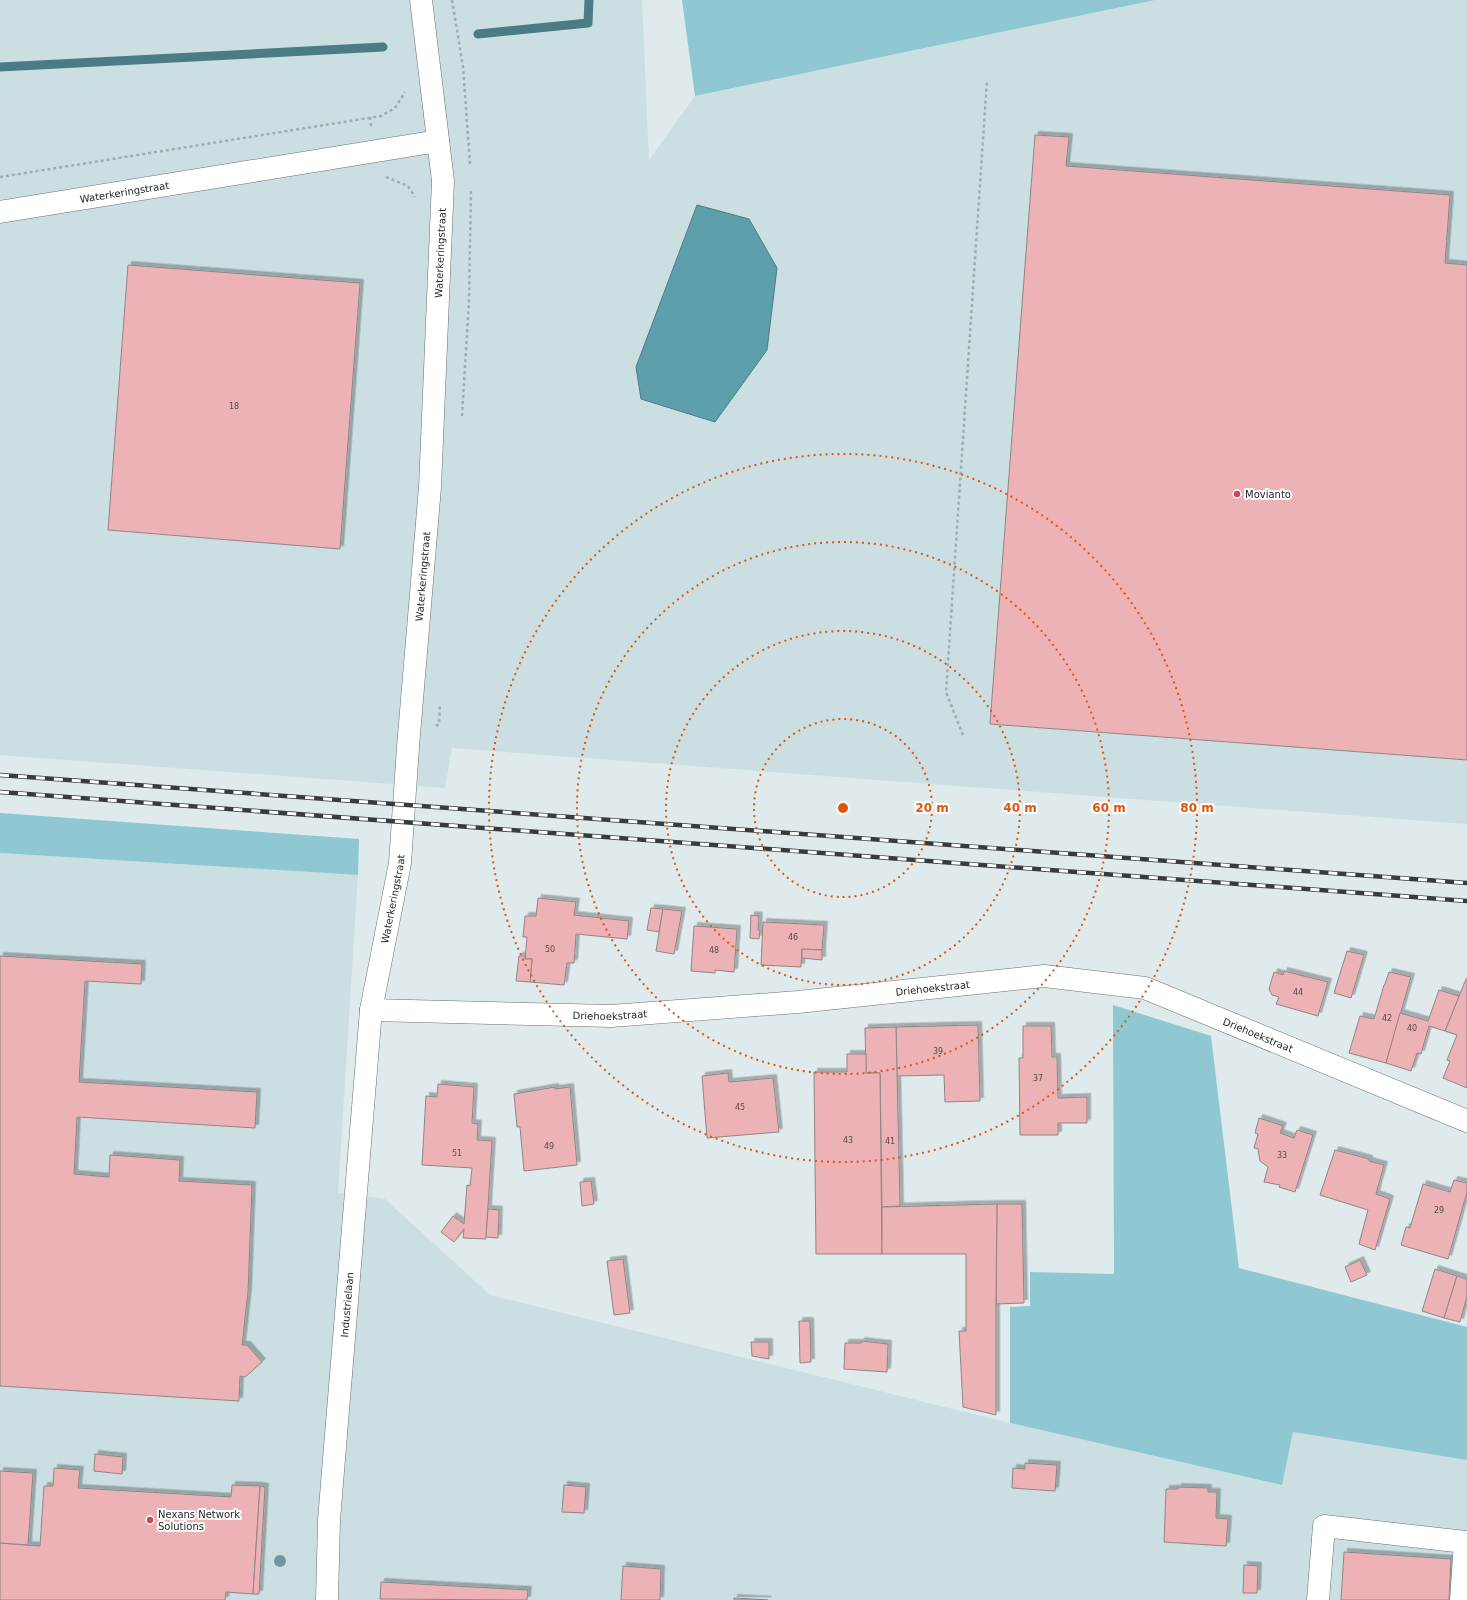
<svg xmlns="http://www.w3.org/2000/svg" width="1467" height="1600" viewBox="0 0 1467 1600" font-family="'DejaVu Sans',sans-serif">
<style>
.built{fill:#cbdfe3}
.green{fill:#8fc8d2}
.water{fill:#5d9fab;stroke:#4b7b84}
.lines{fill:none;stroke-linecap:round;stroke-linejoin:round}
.stream{stroke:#4b7b84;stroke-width:9}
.building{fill:#edb2b5;stroke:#908585;filter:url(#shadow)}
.minor-casing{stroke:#667072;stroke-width:23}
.path{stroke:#a1abad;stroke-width:2.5;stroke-dasharray:3 3;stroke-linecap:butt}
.minor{stroke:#fff;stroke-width:22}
.rail-casing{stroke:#363b3d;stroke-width:4.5}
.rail{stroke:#fff;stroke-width:3;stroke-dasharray:9;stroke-linecap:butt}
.tree{fill:#72969d}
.ring{fill:none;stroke:#de560d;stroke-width:2;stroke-dasharray:2 4}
.poi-dot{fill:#d4445b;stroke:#fff;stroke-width:1.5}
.labels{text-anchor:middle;stroke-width:4;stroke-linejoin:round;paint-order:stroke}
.number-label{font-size:8px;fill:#554a4b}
.street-label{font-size:10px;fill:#222728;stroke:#fff}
.poi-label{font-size:10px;fill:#222728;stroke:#fff;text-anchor:start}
.centre{fill:#de560d;stroke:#fff;stroke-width:2}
.ring-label{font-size:12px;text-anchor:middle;font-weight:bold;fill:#de560d;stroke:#fff;stroke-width:4;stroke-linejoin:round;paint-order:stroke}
</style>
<defs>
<filter id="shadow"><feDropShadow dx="3.5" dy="-3.5" stdDeviation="0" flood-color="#0004"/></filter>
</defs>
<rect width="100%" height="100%" fill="#deeaec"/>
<g class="built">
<polygon points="0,0 642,0 649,160 695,96 1155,0 1467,0 1467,824 452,748 445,788 0,755"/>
<polygon points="0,853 358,875 338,1193 385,1199 490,1295 1010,1423 1282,1485 1293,1432 1467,1460 1467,1600 0,1600"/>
</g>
<g class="green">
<polygon points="682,0 1155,0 695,96"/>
<polygon points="0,813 359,839 358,875 0,853"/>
<polygon points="1113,1005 1211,1036 1239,1268 1467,1327 1467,1460 1293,1432 1282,1485 1010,1423 1010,1307 1030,1306 1030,1272 1114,1274"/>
</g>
<polygon class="water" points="697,205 749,219 777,268 767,350 715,422 641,399 636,367"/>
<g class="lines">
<g class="stream">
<polyline points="478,34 588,23 589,0"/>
<polyline points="0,67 383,47"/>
</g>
</g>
<g class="building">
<polygon points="1035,135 1069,137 1066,166 1450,195 1445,263 1467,265 1467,760 990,724"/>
<polygon points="128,265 360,283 340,549 108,530"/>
<polygon points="538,898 576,902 574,915 629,921 627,939 576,934 574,963 567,963 564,985 530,982 532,959 525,959 527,937 523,937 525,916 536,916"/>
<polygon points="651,908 663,909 659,932 647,930"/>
<polygon points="663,909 682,911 674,954 656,951"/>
<polygon points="751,915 759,916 758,930 760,930 759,939 750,938"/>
<polygon points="763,922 824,925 822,950 802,949 801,967 761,965"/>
<polygon points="694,926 737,929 734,972 715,970 715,973 691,971"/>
<polygon points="802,949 822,950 822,960 802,958"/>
<polygon points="1347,951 1364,955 1351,998 1334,993"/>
<polygon points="0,956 142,964 141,984 85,981 79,1082 257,1092 255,1128 77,1117 74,1174 109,1177 110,1155 180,1160 179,1181 252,1185 248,1292 242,1345 247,1345 262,1362 245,1377 240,1376 239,1401 0,1386"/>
<polygon points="519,956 525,956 525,959 532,959 530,982 516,981"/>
<polygon points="1284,971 1328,982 1318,1016 1276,1004 1279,997 1272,995 1269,989 1274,972 1283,975"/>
<polygon points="1389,972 1411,977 1386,1063 1349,1053 1360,1016 1374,1019 1384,985 1385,984"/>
<polygon points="1466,979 1467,979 1467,1088 1443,1078 1450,1061 1447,1060 1457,1035 1445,1031"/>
<polygon points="1439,990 1459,996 1445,1031 1429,1026 1421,1054 1417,1053 1411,1071 1386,1063 1400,1013 1428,1021"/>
<polygon points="978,1025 980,1101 945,1102 944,1075 897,1076 896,1027"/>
<polygon points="1023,1026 1051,1026 1052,1057 1057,1057 1058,1098 1087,1097 1087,1123 1058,1123 1058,1135 1020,1135 1019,1058 1023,1058"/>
<polygon points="896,1027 900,1206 882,1207 880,1073 866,1073 865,1028"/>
<polygon points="847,1054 866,1054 866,1073 880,1073 882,1254 816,1254 814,1072 847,1072"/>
<polygon points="728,1073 729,1082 773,1078 779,1132 707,1138 702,1076"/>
<polygon points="438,1084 474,1087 472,1123 478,1124 477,1140 492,1141 486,1239 463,1238 464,1229 454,1242 441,1232 453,1216 464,1224 467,1185 470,1186 472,1168 422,1165 426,1096 437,1097"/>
<polygon points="555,1087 555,1089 570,1087 577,1165 524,1171 520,1127 517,1127 514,1094"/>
<polygon points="1259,1118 1283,1126 1280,1133 1294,1138 1297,1130 1313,1135 1295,1192 1279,1187 1280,1185 1264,1182 1268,1167 1260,1161 1258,1149 1254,1148 1258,1134 1255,1133"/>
<polygon points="1335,1150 1369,1159 1369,1161 1384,1165 1376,1194 1390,1199 1375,1250 1359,1244 1368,1210 1320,1195"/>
<polygon points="1454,1180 1467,1183 1467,1192 1448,1259 1401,1245 1406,1227 1410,1228 1423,1184 1450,1192"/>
<polygon points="591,1181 594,1204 582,1206 580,1182"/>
<polygon points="997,1204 1022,1204 1024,1303 996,1304"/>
<polygon points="997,1204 996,1304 996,1415 963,1407 959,1331 966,1331 966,1254 882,1254 882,1207"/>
<polygon points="488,1209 499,1210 498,1238 486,1237"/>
<polygon points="623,1259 630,1313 614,1315 607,1261"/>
<polygon points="1360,1260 1367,1275 1351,1282 1345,1267"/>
<polygon points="1435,1269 1457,1276 1444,1318 1422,1311"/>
<polygon points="1457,1276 1467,1279 1467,1296 1460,1322 1444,1318"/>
<polygon points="799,1321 810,1321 811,1362 800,1363"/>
<polygon points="861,1341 888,1344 887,1372 844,1369 845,1343 861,1343"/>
<polygon points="751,1342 769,1342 769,1359 752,1356"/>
<polygon points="95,1454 123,1457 122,1474 94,1471"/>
<polygon points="1025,1463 1057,1465 1055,1491 1012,1488 1013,1468 1025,1469"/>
<polygon points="54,1468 80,1470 78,1488 231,1497 232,1485 260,1486 253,1594 226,1592 225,1600 0,1600 0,1543 40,1546 44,1486 53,1486"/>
<polygon points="0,1471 33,1473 28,1545 0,1543"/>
<polygon points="564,1485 586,1487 584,1513 562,1512"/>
<polygon points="260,1486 265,1487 259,1594 253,1594"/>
<polygon points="1178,1487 1208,1488 1208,1492 1217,1492 1216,1518 1228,1519 1226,1546 1164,1542 1166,1489 1178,1489"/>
<polygon points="1344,1552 1451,1559 1449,1600 1341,1600"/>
<polygon points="1244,1565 1258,1566 1257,1593 1243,1593"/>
<polygon points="623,1566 661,1569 660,1600 621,1600"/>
<polygon points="381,1582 528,1590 527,1600 380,1599"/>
<polygon points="734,1598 768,1600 734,1600"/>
</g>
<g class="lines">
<g class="minor-casing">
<g id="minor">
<path id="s1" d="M0,212L438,141"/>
<path id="s2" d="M371,1010L611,1016L798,1002L1044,976L1145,988L1467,1121"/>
<path id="s3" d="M327,1600L329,1520L371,1010L400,863L408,747L430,487L443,181L421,0"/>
<polyline points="1318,1600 1324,1526 1465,1542 1461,1600"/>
</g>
</g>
<g class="path">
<polyline points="452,0 463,67 470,164"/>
<polyline points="370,117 371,126"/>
<polyline points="0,177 381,116 395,108 405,92"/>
<polyline points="386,177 408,186 415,197"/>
<polyline points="462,416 469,301 471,191"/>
<polyline points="436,726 439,724 440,704"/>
<polyline points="963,735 946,692 987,80"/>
</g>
<use href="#minor" class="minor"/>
<g class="rail-casing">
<g id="rail">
<polyline points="0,775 1467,883"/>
<polyline points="0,792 1467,901"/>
</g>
</g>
<use href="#rail" class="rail"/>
</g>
<circle class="tree" cx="280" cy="1561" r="6"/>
<g class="ring">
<circle cx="843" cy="808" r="89"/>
<circle cx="843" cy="808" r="177"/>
<circle cx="843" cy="808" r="266"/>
<circle cx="843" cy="808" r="354"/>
</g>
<g class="poi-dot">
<circle cx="1237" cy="494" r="4"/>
<circle cx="150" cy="1520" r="4"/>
</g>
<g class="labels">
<g class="number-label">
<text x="234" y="409">18</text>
<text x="793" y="940">46</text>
<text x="550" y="952">50</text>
<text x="714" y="953">48</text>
<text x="1298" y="995">44</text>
<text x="1387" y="1021">42</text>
<text x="1412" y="1031">40</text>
<text x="938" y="1054">39</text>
<text x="1038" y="1081">37</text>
<text x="740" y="1110">45</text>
<text x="848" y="1143">43</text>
<text x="890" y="1144">41</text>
<text x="549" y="1149">49</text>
<text x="457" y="1156">51</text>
<text x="1282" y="1158">33</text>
<text x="1439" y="1213">29</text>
</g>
<g class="street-label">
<text dy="4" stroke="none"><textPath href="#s1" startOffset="126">Waterkeringstraat</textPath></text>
<text dy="4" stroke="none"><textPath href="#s3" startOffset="1353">Waterkeringstraat</textPath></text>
<text dy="4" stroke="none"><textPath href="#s3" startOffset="1029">Waterkeringstraat</textPath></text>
<text dy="4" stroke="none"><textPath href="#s3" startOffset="705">Waterkeringstraat</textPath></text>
<text dy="4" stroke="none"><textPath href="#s2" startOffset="563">Driehoekstraat</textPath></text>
<text dy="4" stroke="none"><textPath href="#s2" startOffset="239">Driehoekstraat</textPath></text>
<text dy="4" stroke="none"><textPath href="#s2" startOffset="899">Driehoekstraat</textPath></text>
<text dy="4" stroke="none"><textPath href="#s3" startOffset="296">Industrielaan</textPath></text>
</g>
<g class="poi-label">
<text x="1245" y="498">Movianto</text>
<text x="158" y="1518">Nexans Network<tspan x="158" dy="12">Solutions</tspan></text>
</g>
</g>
<circle cx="843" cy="808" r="6" class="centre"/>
<g class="ring-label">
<text x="932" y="812">20 m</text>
<text x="1020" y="812">40 m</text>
<text x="1109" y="812">60 m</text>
<text x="1197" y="812">80 m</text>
</g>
</svg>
